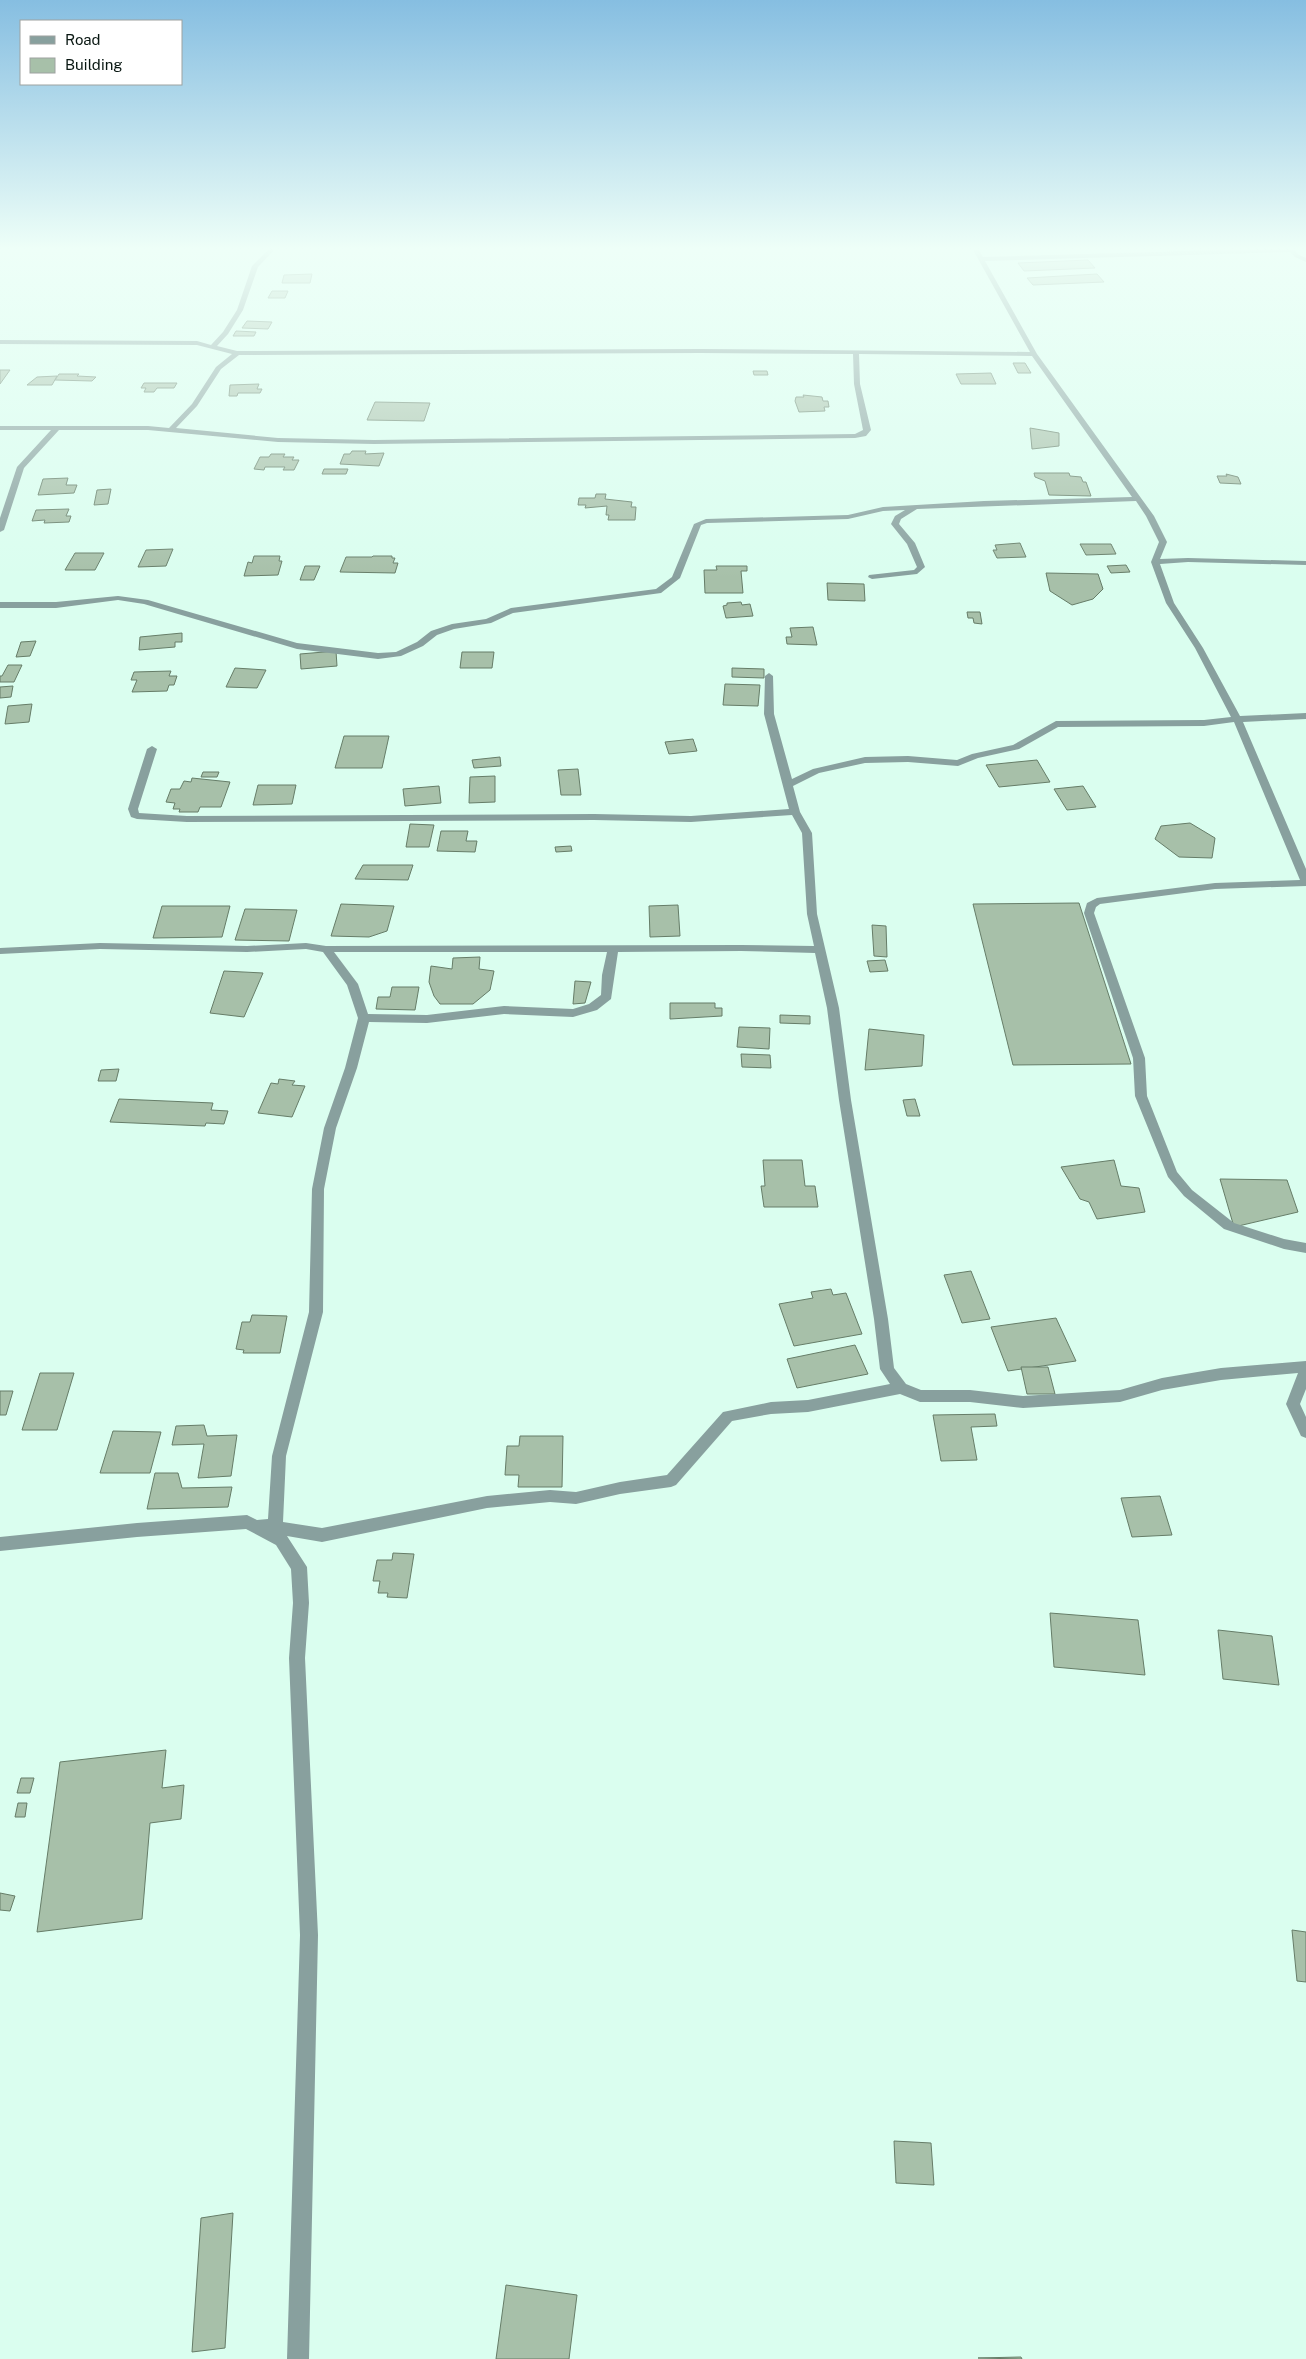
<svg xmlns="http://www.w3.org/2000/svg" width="1306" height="2359" viewBox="0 0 1306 2359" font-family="'Public Sans',sans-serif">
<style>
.building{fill:#a7c0a9;stroke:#667d68}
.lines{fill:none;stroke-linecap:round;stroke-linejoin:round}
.minor{fill:#88a09e;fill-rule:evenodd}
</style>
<rect width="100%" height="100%" fill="#dafeef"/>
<g class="building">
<polygon points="1088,260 1095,268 1024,271 1018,263"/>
<polygon points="312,274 310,283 282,283 284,275"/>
<polygon points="1097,274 1104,282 1033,285 1027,278"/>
<polygon points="272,291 288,291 285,298 268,298"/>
<polygon points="247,321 272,322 268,329 242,328"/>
<polygon points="236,331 256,332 254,336 233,336"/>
<polygon points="1013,363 1025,363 1031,373 1018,373"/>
<polygon points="0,370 10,370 0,384"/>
<polygon points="753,371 767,371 768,375 754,375"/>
<polygon points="991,373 996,384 961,384 956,374"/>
<polygon points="59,374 79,374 77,376 96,377 92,381 55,380"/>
<polygon points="57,376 52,385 27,385 37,377"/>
<polygon points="144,383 177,383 174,388 157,388 154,392 144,392 146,388 141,388"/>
<polygon points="259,384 257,389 262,389 260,393 238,393 237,396 229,396 230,385"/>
<polygon points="803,395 822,397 823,401 828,401 829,407 824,407 825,411 799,412 795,401 796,397 804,397"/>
<polygon points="375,402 430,403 424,421 367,420"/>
<polygon points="1030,428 1059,433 1059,446 1032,449"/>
<polygon points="352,451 366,451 365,454 384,453 379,466 340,464 344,454 350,454"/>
<polygon points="271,454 285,454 283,457 294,457 292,460 299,460 294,470 283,470 285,467 265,467 264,470 254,469 260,457 269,457"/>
<polygon points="324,469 348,469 346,474 322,474"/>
<polygon points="1034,473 1069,473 1070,476 1081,477 1083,482 1086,482 1091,496 1049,495 1045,481 1035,477"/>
<polygon points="1226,474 1238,477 1241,484 1220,483 1217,476 1227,476"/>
<polygon points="68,478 66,485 77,485 74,493 38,495 43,479"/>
<polygon points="111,489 108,504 94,505 97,490"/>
<polygon points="596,494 606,494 605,499 632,502 631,507 636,507 635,520 608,520 609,515 606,515 607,506 585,508 586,505 578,505 579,498 595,498"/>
<polygon points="69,509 66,516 71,516 69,522 44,523 45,520 32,521 36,510"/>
<polygon points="1020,543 1026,557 997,558 993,550 997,550 995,545"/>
<polygon points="1080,544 1111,544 1116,554 1086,555"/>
<polygon points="173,549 166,566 138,567 146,550"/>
<polygon points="75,553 104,553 95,570 65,570"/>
<polygon points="254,556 280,556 279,561 282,561 278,575 244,576 248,562 252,563"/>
<polygon points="373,556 392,556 392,558 395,558 393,563 398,563 395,573 340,572 346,557 372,557"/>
<polygon points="1126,565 1130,572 1111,573 1107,566"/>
<polygon points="305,566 320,566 314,580 300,580"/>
<polygon points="716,566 747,566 747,571 741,571 743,593 705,593 704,570 717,570"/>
<polygon points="1046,573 1098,574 1103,589 1093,599 1072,605 1050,591"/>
<polygon points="827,583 864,584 865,601 828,600"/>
<polygon points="741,602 742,605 750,604 753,616 726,618 723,606 727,605 727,603"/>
<polygon points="967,612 980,612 982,624 974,623 973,618 968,618"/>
<polygon points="813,627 817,645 787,644 786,637 792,637 790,628"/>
<polygon points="182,633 182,642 175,642 175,647 139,650 140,637"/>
<polygon points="36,641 30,656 16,657 21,642"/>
<polygon points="336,651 337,666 301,669 300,654"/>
<polygon points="462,652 494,652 492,668 460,668"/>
<polygon points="8,665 22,665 14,682 0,682 0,676 2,676"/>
<polygon points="235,668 266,670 257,688 226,687"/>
<polygon points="732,668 764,669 764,678 732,677"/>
<polygon points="171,671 169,676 177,676 174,685 169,685 167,691 132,692 137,680 131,680 134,672"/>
<polygon points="725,684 760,685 758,706 723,705"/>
<polygon points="13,686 11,697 0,698 0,687"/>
<polygon points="32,704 29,722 5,724 8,706"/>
<polygon points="344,736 389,736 382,768 335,768"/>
<polygon points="693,739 697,751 669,754 665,742"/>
<polygon points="500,757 501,766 474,768 472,760"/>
<polygon points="1037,760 1050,782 999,787 986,765"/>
<polygon points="578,769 581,795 561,795 558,770"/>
<polygon points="203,772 219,772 217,777 201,777"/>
<polygon points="495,776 495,802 469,803 470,777"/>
<polygon points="192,778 230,782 221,807 200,807 198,812 179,812 180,809 173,809 175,803 166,802 171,789 180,789 184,781 191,782"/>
<polygon points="258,785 296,785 292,804 253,805"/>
<polygon points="439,786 441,803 405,806 403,789"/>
<polygon points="1083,786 1096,807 1067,810 1054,789"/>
<polygon points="1190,823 1215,838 1212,858 1179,857 1155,839 1161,826"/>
<polygon points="410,824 434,825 429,847 406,847"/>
<polygon points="441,831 468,831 466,841 477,841 475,852 437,851"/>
<polygon points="571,846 572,851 556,852 555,847"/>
<polygon points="363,865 413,865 408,880 355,879"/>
<polygon points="1079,903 1131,1064 1013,1065 973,904"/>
<polygon points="341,904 394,906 387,931 369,937 331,936"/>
<polygon points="678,905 680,936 650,937 649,906"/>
<polygon points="162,906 230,906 222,937 153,938"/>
<polygon points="245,909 297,910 289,941 235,940"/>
<polygon points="872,925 886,926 887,957 874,956"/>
<polygon points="480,957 479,969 494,971 490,990 473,1004 440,1004 434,996 429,982 431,966 452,969 453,958"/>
<polygon points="885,960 888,971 870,972 867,961"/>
<polygon points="224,971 263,973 244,1017 210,1013"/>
<polygon points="575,981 591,982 585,1003 573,1004"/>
<polygon points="392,987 419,987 415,1010 376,1009 378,997 390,997"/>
<polygon points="670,1003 715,1003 715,1008 722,1008 722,1016 670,1019"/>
<polygon points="780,1015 810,1016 810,1024 780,1023"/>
<polygon points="739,1027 770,1028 769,1049 737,1047"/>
<polygon points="869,1029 924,1035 922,1066 865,1070"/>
<polygon points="741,1054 770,1055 771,1068 742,1067"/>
<polygon points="119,1069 116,1081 98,1081 101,1070"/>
<polygon points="279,1079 295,1081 292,1085 305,1086 292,1117 258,1113 271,1083 278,1084"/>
<polygon points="119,1099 213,1103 211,1110 228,1111 224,1124 206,1123 205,1126 110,1122"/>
<polygon points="915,1099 920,1116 907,1116 903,1100"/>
<polygon points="763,1160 802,1160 805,1186 815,1186 818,1207 764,1207 761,1186 765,1186"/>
<polygon points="1114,1160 1121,1186 1139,1188 1145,1212 1097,1219 1089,1202 1080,1199 1061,1167"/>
<polygon points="1220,1179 1287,1180 1298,1212 1234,1227"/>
<polygon points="971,1271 990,1319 962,1323 944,1275"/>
<polygon points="831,1289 833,1295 846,1293 862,1334 794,1346 779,1304 813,1298 811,1292"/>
<polygon points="252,1315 287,1316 280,1353 243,1353 244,1350 236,1349 242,1322 250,1322"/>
<polygon points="1056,1318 1076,1361 1008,1371 991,1327"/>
<polygon points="855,1345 868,1374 797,1388 787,1359"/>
<polygon points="1021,1367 1048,1367 1055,1394 1027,1394"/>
<polygon points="40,1373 74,1373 57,1430 22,1430"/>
<polygon points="0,1391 13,1391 6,1415 0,1415"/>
<polygon points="995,1414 997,1426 971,1427 977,1460 941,1461 933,1415"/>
<polygon points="204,1425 207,1436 237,1435 231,1476 198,1478 204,1444 172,1445 176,1426"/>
<polygon points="113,1431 161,1432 150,1473 100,1473"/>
<polygon points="520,1436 563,1436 562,1487 518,1487 519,1475 505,1475 507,1446 519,1446"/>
<polygon points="155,1473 178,1473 182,1488 232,1487 228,1507 147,1509"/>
<polygon points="1160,1496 1172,1535 1132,1537 1121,1498"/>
<polygon points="393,1553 414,1554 407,1598 387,1597 388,1593 378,1593 380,1581 373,1581 377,1560 392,1560"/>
<polygon points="1050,1613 1138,1620 1145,1675 1054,1667"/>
<polygon points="1218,1630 1272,1636 1279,1685 1223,1679"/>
<polygon points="166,1750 162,1788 184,1785 181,1819 150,1823 142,1919 37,1932 60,1762"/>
<polygon points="21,1778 34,1778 30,1793 17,1793"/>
<polygon points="18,1803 27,1803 25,1817 15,1817"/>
<polygon points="0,1893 15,1896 10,1911 0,1910"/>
<polygon points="1292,1930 1306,1932 1306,1982 1297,1981"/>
<polygon points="894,2141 931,2143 934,2185 896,2183"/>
<polygon points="233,2213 225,2348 192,2352 201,2218"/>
<polygon points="506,2285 577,2295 569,2359 496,2359"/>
<polygon points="1021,2357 1022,2359 978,2358"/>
</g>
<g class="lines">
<path class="minor" d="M270,248H276L258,267L243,310L228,334L217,346L237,351L701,349L1030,352L972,248H978L983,257L1292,248L1299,255L1306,258V262L1295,257L1290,252L985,261L1037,354L1154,516L1167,542L1160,559L1188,558L1306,561V565L1188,562L1160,564L1174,603L1203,648L1240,716L1306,713V719L1243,722L1306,869V886L1215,889L1100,904L1096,907L1094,913L1145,1058L1147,1096L1177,1172L1192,1190L1234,1223L1284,1239L1306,1243V1253L1284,1249L1224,1229L1184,1196L1168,1177L1135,1096L1133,1058L1084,913L1087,903L1097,898L1215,883L1300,880L1234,722L1204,726L1058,727L1019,749L978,758L958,766L908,762L865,763L819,773L793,786L800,812L812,833L817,914L839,1008L851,1100L888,1319L894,1368L906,1384L921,1390H970L1023,1396L1120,1390L1162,1378L1221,1368L1306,1361V1389L1300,1404L1306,1417V1438L1301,1436L1286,1404L1298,1373L1221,1380L1162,1390L1120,1402L1023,1408L970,1402H920L900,1394L808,1412L771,1414L732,1421L676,1485L671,1487L620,1494L576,1504L550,1502L487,1508L322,1542L287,1536L307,1567L309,1603L305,1658L318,1935L309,2359H287L300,1935L289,1658L293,1603L291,1569L276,1545L246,1529L137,1537L0,1551V1537L137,1523L247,1515L257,1520L268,1519L272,1456L309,1312L312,1189L324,1128L345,1068L358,1018L347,985L323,952L306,949L247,952L100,949L0,954V948L100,943L247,946L306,943L326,946L741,945L814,946L807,914L802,833L792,815L691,822L594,820L187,822L137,819L131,817L128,809L147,749L152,746L157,749L138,809L139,813L187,816L594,814L691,816L789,809L764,714L765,676L769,673L773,676L774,714L792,779L813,769L865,757L908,756L957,760L972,754L1013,745L1056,721L1204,720L1231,717L1195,648L1166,603L1151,562L1159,542L1146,516L1136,501L917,509L901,519L899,524L915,543L925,567L917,574L872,579L868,577L869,575L914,570L917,567L907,544L891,524L895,516L905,510L883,511L848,519L707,523L701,525L680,578L661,593L513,613L491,623L454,629L437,635L423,646L401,656L378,659L297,649L144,604L118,600L56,608H0V602H56L118,596L148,600L297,643L378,653L396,652L417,642L431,631L452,624L486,619L511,608L656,589L672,577L694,524L706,519L848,515L883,507L984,501L1132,497L1032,356L859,354L860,384L871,430L866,436L855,438L374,444L278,442L148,430H59L24,468L4,530L0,532V518L17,467L51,430H0V426H148L169,428L192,404L216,367L232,354L197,345L0,344V340L197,341L211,345L223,332L237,310L252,266ZM701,353L853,354L854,384L863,430L855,434L374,440L278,438L176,428L197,406L221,369L239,355ZM741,951L815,953L827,1008L839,1100L874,1319L880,1369L890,1384L808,1400L771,1402L723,1412L667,1475L620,1482L576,1492L550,1490L487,1496L322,1528L283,1522L286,1456L323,1312L324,1189L336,1128L357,1068L369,1022L427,1023L504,1014L573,1017L597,1010L611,999L618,952ZM334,952H607L602,975L601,995L589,1004L573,1009L504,1006L427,1015L368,1014L358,984Z"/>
</g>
<linearGradient id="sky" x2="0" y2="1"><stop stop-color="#86bee1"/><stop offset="0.43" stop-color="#eefff8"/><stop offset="1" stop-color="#eefff8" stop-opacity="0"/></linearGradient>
<rect width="1306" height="578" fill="url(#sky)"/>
<rect x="20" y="20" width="162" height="65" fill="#ffffff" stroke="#9da2a0"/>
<rect x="30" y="36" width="25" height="8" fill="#88a09e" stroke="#9da2a0"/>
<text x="65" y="45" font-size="15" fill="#091712">Road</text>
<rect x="30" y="58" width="25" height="15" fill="#a7c0a9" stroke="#9da2a0"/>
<text x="65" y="70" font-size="15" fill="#091712">Building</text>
</svg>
